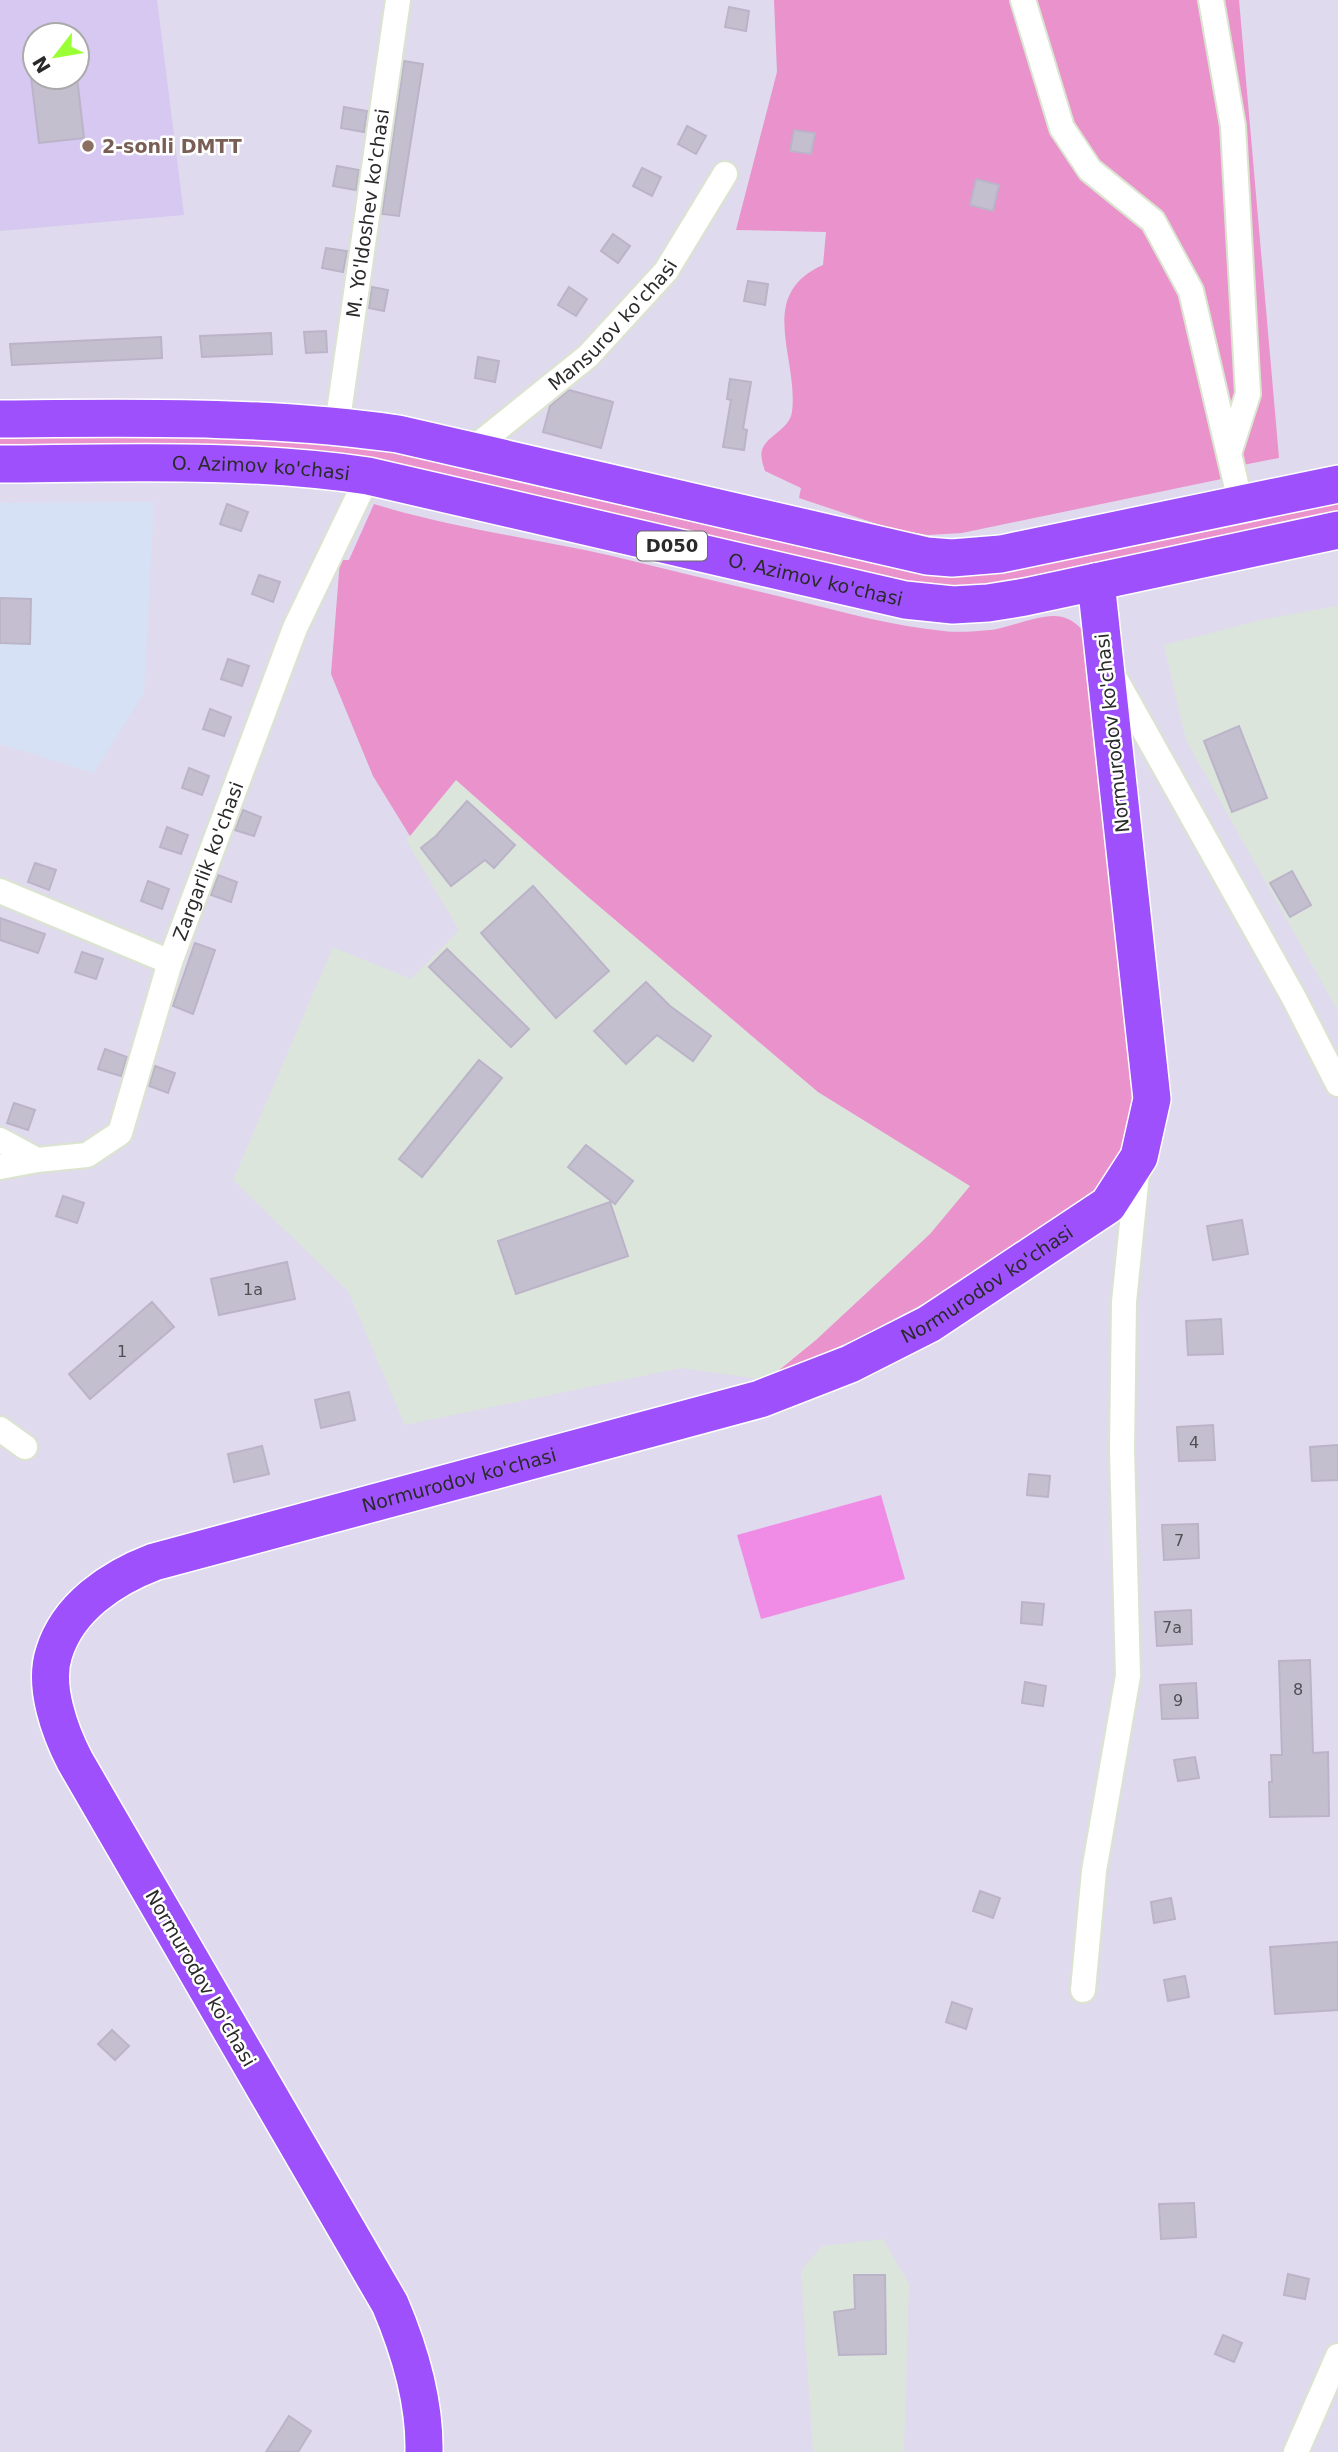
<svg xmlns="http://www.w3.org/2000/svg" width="1338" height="2452" viewBox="0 0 1338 2452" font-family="'DejaVu Sans',sans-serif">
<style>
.industrial{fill:#dce5db}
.education{fill:#d6c8f0;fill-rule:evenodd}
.medical{fill:#d6e1f5}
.green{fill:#e992cb}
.pitch{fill:#f18ce6}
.building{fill:#c4bfce;stroke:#bbb4c9;stroke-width:2}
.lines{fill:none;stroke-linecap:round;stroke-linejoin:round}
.minor-casing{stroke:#dae4cf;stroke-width:28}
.primary-casing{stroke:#fff;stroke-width:40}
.minor{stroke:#fff;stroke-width:24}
.primary{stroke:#9e50fc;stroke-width:37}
.education-dot{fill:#8d6e63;stroke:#fff;stroke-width:2.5}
.labels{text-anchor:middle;stroke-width:5;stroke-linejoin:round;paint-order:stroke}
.number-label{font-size:16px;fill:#504f53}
.shield{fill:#fff;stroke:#6a6a6a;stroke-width:2}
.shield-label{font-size:18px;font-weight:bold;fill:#2a2a2a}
.education-label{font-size:19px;font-weight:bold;fill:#785e54;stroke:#fff;text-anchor:start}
.street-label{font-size:19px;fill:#2a2a2a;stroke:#fff}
</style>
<rect width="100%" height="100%" fill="#dfdaed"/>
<g class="industrial">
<polygon points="1338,606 1338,1011 1186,740 1164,645 1265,619"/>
<polygon points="456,780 587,896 818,1092 971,1186 930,1234 816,1340 767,1380 681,1368 405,1425 348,1291 233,1180 333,947 411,979 459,930 406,840"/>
<polygon points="883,2239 909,2284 904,2452 813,2452 801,2270 822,2246"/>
</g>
<path class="education" d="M0,0H157L184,215L0,231ZM35,35H77V77H35Z"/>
<polygon class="medical" points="154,502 144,693 94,773 0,744 0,503"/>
<g class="green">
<path d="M774,0H1239L1279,458L1243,465L1231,477L962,533L928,535L892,529L799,498L801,488L765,471C763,465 760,456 762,450C767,435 789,430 792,412C799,358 755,295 823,265L826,232L736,230L777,72Z"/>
<polygon points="0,435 294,436 465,463 853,557 1338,499 1338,516 1003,587 934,588 462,481 0,454"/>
<path d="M374,504C451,528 533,538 612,556C674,571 736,586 798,601C846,613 894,626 944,631C958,633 977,631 991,630C1014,627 1049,609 1068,619C1103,635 1094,691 1092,721L1131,991L1135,1131L1099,1187L1084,1202L942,1294L862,1336L767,1380L816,1340L930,1234L970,1186L818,1092L587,896L456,780L410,836L373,776L331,674L340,560H349Z"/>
</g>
<polygon class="pitch" points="881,1495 905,1579 761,1619 737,1535"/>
<g class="building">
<polygon points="729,7 749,11 746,31 725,27"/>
<polygon points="404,61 423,64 399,216 382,214"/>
<polygon points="31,77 77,77 84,138 39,143"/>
<polygon points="344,107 367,111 364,132 341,128"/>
<polygon points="687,126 706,136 696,154 678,144"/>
<polygon points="794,130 815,133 811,154 790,151"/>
<polygon points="337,166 359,170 356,190 333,186"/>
<polygon points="642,168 661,177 652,196 633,186"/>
<polygon points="976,179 999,185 993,211 970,205"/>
<polygon points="613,234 630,246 618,263 601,251"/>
<polygon points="326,248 347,251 343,272 322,268"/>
<polygon points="748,281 768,284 765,305 744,301"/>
<polygon points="372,287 388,290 384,311 369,308"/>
<polygon points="569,287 587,299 576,316 558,305"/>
<polygon points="326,331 327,352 306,353 304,332"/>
<polygon points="271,333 272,354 202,357 200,336"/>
<polygon points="161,337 162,358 12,365 10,344"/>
<polygon points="478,357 499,361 495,382 475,378"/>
<polygon points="730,379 751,382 743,429 747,430 744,450 723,447 731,400 727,399"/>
<polygon points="569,390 613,402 601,448 543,432 550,406"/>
<polygon points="227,504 248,512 241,531 220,524"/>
<polygon points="259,575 280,582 273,602 252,594"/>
<polygon points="0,598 31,599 30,644 0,643"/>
<polygon points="228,659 249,666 242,686 221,679"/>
<polygon points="210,709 231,717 224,736 203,729"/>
<polygon points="1239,726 1267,798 1232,812 1204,741"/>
<polygon points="189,768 209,776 202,795 182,788"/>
<polygon points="467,801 515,845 494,868 485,860 451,886 421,848 436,836"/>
<polygon points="243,810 261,817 254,836 235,830"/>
<polygon points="167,827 188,835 181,854 160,847"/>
<polygon points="35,863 56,870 49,890 28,882"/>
<polygon points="1292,871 1311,905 1290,917 1270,883"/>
<polygon points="218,875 237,882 231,902 211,895"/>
<polygon points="148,881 169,889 162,909 141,901"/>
<polygon points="533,886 609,971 556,1018 481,933"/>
<polygon points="0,918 45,934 38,953 0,940"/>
<polygon points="195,943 215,950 193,1014 173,1006"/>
<polygon points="447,949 529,1029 511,1047 429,967"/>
<polygon points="82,952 103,959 96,979 75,972"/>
<polygon points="646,982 670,1006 711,1036 693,1061 657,1035 626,1064 594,1031"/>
<polygon points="105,1049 127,1057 121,1076 98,1069"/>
<polygon points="479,1060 502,1078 422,1177 399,1159"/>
<polygon points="155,1066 175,1073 168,1093 149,1086"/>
<polygon points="14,1103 35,1110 28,1130 7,1123"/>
<polygon points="586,1145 633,1181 615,1204 568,1167"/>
<polygon points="63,1196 84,1203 77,1223 56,1216"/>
<polygon points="610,1202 628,1256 516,1294 498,1241"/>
<polygon points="1242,1220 1248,1254 1213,1260 1207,1226"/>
<polygon points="287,1262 295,1299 219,1315 211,1279"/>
<polygon points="152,1302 174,1327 90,1399 69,1374"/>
<polygon points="1221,1319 1223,1354 1188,1355 1186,1321"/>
<polygon points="349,1392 355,1420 321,1428 315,1400"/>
<polygon points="1213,1425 1215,1460 1179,1461 1177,1427"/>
<polygon points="1338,1445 1338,1480 1312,1481 1310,1447"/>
<polygon points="262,1446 269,1474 234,1482 228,1454"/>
<polygon points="1029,1474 1050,1476 1048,1497 1027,1495"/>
<polygon points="1198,1524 1199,1558 1164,1560 1162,1525"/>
<polygon points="1022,1602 1044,1604 1042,1625 1021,1623"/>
<polygon points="1191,1610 1192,1644 1157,1646 1155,1612"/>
<polygon points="1310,1660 1313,1753 1328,1752 1329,1816 1270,1817 1269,1782 1272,1782 1271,1755 1282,1755 1279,1661"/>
<polygon points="1025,1682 1046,1686 1043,1706 1022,1703"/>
<polygon points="1196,1683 1198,1718 1162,1719 1160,1685"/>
<polygon points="1195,1757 1199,1778 1178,1781 1174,1760"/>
<polygon points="980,1891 1000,1898 993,1918 973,1911"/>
<polygon points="1171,1898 1175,1919 1154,1923 1151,1902"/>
<polygon points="1338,1942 1338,2010 1275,2014 1270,1947"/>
<polygon points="1185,1976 1189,1997 1168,2001 1164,1980"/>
<polygon points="952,2002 972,2009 966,2029 946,2022"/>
<polygon points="112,2030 129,2046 115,2060 98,2044"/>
<polygon points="1194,2203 1196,2237 1161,2239 1159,2204"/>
<polygon points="1288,2274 1309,2279 1305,2299 1284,2295"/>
<polygon points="854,2275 885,2275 886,2354 839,2355 834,2312 855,2309"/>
<polygon points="1223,2335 1242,2343 1234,2362 1215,2354"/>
<polygon points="289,2416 311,2431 298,2452 266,2452"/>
</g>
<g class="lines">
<g class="minor-casing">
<g id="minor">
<polyline points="1023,0 1062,128 1090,170 1153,221 1191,291 1241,505"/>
<polyline points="1211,0 1233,126 1248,394 1230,450"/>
<path id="s1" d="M337,426L398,0"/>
<path id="s2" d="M470,451L588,356L666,271L725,174"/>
<polyline points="1111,671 1294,998 1338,1084"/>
<polyline points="0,891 170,962"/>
<path id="s3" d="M0,1140L37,1160L87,1155L120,1133L170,962L295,628L368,476"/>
<polyline points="0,1167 37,1160"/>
<polyline points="0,1429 25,1447"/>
<polyline points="1083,1990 1094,1871 1128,1676 1122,1449 1124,1302 1138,1164"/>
<polyline points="1296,2452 1338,2356"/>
</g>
</g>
<g class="primary-casing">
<g id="primary">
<path d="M0,419C133,418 266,415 398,434L927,556L952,558L1001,554L1338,484"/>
<path id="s4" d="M0,464C123,463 246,458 368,476L905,600L953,605L988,603L1025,597L1338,530"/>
<path id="s5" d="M424,2452C425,2401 410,2351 390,2304L75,1761C60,1732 43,1686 54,1653C68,1607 112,1578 154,1562L760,1399L850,1364L929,1324L1108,1205L1139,1157L1152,1099L1096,582"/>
</g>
</g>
<use href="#minor" class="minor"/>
<use href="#primary" class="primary"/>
</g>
<circle class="education-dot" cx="88" cy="146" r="7"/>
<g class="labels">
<g class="number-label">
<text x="253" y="1295">1a</text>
<text x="122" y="1357">1</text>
<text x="1194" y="1448">4</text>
<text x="1179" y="1546">7</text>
<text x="1172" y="1633">7a</text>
<text x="1298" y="1695">8</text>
<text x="1178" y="1706">9</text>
</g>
<rect class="shield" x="637" y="531.5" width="70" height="29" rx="5"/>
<g class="shield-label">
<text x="672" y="552">D050</text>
</g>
<g class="education-label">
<text x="102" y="153">2-sonli DMTT</text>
</g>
<g class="street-label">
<text dy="7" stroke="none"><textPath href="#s1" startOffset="215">M. Yo'ldoshev ko'chasi</textPath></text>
<text dy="7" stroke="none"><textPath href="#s2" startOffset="191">Mansurov ko'chasi</textPath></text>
<text dy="7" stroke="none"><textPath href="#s4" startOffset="261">O. Azimov ko'chasi</textPath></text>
<text dy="7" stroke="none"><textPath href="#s4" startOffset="828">O. Azimov ko'chasi</textPath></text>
<text transform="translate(1112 733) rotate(-96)" y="7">Normurodov ko'chasi</text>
<text dy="7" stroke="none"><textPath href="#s3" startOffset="418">Zargarlik ko'chasi</textPath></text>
<text dy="7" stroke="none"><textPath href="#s5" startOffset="1916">Normurodov ko'chasi</textPath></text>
<text dy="7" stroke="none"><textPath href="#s5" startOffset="1349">Normurodov ko'chasi</textPath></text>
<text transform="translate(201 1978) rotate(60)" y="7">Normurodov ko'chasi</text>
</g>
</g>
<g transform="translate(56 56) rotate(239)"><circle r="33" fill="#ffffff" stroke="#aaaaaa" stroke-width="2"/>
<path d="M0-5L12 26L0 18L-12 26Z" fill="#9aff35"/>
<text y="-10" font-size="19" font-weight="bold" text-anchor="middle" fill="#2a2a2a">N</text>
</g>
</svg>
